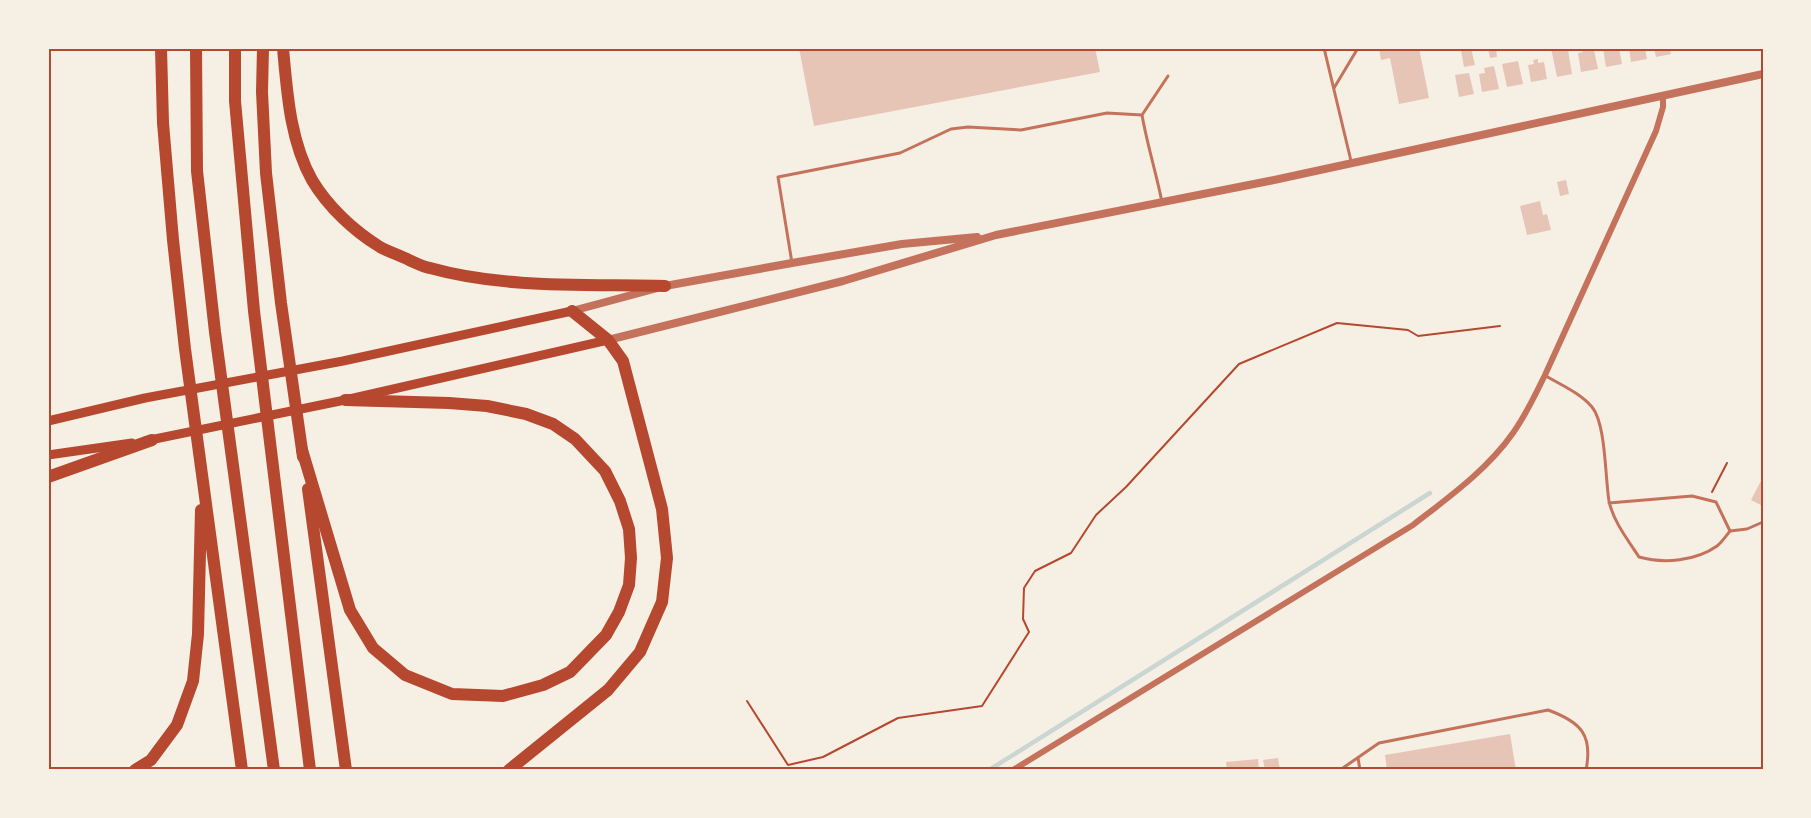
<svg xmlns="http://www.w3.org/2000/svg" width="1811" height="818" viewBox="0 0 1811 818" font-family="Roboto,sans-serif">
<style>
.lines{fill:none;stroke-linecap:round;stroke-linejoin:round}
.stream{stroke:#c9d6d2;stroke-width:4.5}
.building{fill:#e6c5b7}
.path{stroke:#b5482f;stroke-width:2}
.service{stroke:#c5725c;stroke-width:3}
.minor{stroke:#c5725c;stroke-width:6}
.tertiary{stroke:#c5725c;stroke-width:8}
.secondary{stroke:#b5482f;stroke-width:9}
.motorway{stroke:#b5482f;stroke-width:12}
.neatline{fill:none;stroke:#b5482f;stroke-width:2}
</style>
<rect width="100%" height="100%" fill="#f6efe4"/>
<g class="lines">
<polyline class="stream" points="989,770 1430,493"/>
</g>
<g class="building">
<polygon points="799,48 1095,48 1100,72 814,126"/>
<polygon points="1379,48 1419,48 1429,98 1399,104 1390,58 1381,60"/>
<polygon points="1471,48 1475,65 1464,67 1461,50"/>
<polygon points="1488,48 1496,48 1497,57 1490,58"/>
<polygon points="1551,48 1563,48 1563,50 1568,50 1572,74 1557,77"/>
<polygon points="1582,48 1589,48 1589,51 1594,50 1598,69 1581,72 1578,53 1583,52"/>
<polygon points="1603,48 1619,48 1622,64 1606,67"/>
<polygon points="1629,48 1645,48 1647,59 1631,62"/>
<polygon points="1654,48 1669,48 1671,54 1656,57"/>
<polygon points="1538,59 1538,63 1544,62 1547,79 1531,82 1528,65 1534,64 1533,60"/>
<polygon points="1518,61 1523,84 1507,87 1502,64"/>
<polygon points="1494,66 1499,89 1482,92 1479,74 1485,73 1484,68"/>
<polygon points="1469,73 1474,94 1459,97 1455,75"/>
<polygon points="1566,180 1569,194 1560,196 1557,182"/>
<polygon points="1540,201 1543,215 1547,214 1551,230 1527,235 1520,206"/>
<polygon points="1763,477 1763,506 1751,500"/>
<polygon points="1510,734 1516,770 1387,770 1385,755"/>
<polygon points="1278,758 1280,770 1265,770 1263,760"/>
<polygon points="1258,759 1259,770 1227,770 1226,762"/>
</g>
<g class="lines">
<g class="path">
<polyline points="1712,492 1727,463"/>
<polyline points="747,701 788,765 823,757 898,718 982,706 1029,632 1023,619 1024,588 1035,571 1071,553 1096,515 1126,487 1239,364 1337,323 1408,330 1418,336 1500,326"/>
</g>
<g class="service">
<polyline points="1324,48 1351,161"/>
<polyline points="1334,88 1358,48"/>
<path d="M1162,202C1156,172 1147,144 1142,115L1168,76"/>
<polyline points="792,263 778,177 900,153 951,129 968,127 1021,130 1107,113 1142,115"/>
<path d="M1546,376C1561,385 1580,393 1592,407C1606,424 1605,477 1609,501C1613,521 1628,540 1639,557C1664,564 1696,561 1717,546C1722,542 1726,536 1730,531L1716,502L1692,496L1609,503"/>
<polyline points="1730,531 1747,529 1763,522"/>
<polyline points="1358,758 1360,770"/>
<path d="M1340,770L1379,743L1548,710C1581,722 1593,735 1586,770"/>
</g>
<path class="minor" d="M1013,770L1413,525C1449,497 1487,470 1513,433C1526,415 1535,395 1545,375L1656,131L1663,107V95"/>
<g class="tertiary">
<polyline points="572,311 665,286 792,263 902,244 977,237"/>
<polyline points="608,340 843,281 996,235 1269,181 1763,74"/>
</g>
<g class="secondary">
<polyline points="48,421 145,398 343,361 572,311"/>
<polyline points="145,441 345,400 608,340"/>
<polyline points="48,455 132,443"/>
</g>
<g class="motorway">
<polyline points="161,48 163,123 173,240 185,349 242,770"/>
<polyline points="196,48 197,171 215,332 274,770"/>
<polyline points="235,48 235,101 254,311 310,770"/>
<polyline points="263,48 262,92 266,173 281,303 303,457"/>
<path d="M283,48C287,92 290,141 312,180C328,207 354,231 380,247C389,252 399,255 409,260C416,263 423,267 430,268C505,289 588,284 665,286"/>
<polyline points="302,450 350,610 373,648 405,675 452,694 503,696 543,685 570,672 606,635 619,612 629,585 631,558 629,529 620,501 605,471 575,439 553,424 526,414 487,406 449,403 345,400"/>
<polyline points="48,477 152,440"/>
<polyline points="308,489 346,770"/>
<polyline points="135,770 151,760 177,725 193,681 198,634 201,510"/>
<polyline points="509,770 608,690 640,652 662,602 667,558 662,509 623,361 608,340 572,311"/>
</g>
</g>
<rect width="1811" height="818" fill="none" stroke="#f6efe4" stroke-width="99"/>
<rect x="50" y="50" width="1712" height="718" class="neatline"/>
</svg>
